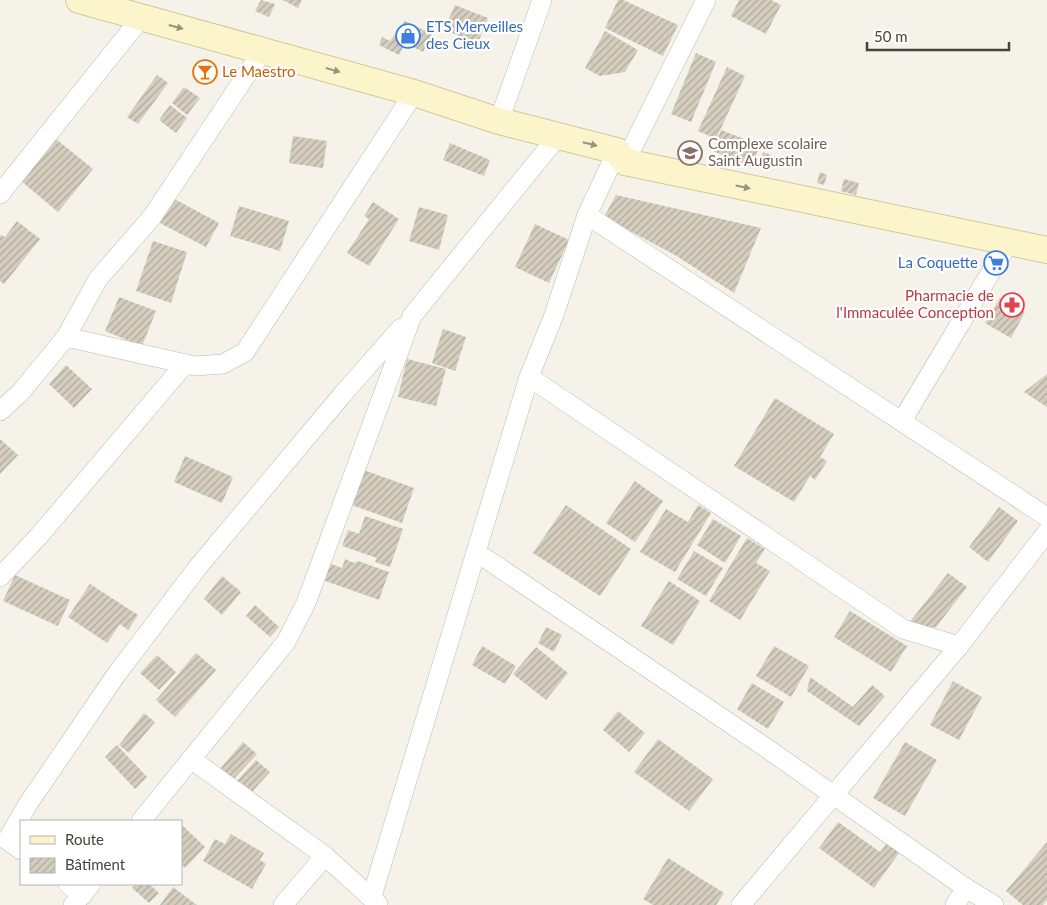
<svg xmlns="http://www.w3.org/2000/svg" width="1047" height="905" viewBox="0 0 1047 905" font-family="Lato,sans-serif">
<style>
.building{fill:url(#building-hatch)}
.lines{fill:none;stroke-linecap:round;stroke-linejoin:round}
.street-casing{stroke:#bfbaac;stroke-width:20}
.secondary-casing{stroke:#d2c89a;stroke-width:28}
.street{stroke:#fff;stroke-width:19}
.secondary{stroke:#fcf5cb;stroke-width:26}
.oneway{fill:#98937a}
.labels{text-anchor:middle;stroke-width:4.5;stroke-linejoin:round;paint-order:stroke}
.shop-label{font-size:15px;fill:#366cbe;stroke:#fff;text-anchor:start}
.food-label{font-size:15px;fill:#c56008;stroke:#fff;text-anchor:start}
.education-label{font-size:15px;fill:#785e54;stroke:#fff;text-anchor:start}
.health-label{font-size:15px;fill:#be3a42;stroke:#fff;text-anchor:end}
</style>
<defs>
<pattern id="building-hatch" width="6" height="6" patternUnits="userSpaceOnUse" patternTransform="scale(1.25)"><rect width="6" height="6" fill="#d5cebf"/><path d="M-1 1l2-2M0 6l6-6M5 7l2-2" fill="none" stroke="#afa99c"/></pattern>
</defs>
<rect width="100%" height="100%" fill="#f4f2e9"/>
<g class="building">
<polygon points="261,0 275,4 269,17 255,11"/>
<polygon points="283,0 302,0 298,8"/>
<polygon points="618,0 623,0 678,25 663,56 605,28"/>
<polygon points="739,0 771,0 781,5 766,34 731,16"/>
<polygon points="455,5 488,18 478,43 444,30"/>
<polygon points="405,21 432,34 423,52 405,43 399,55 379,45 382,37 390,41"/>
<polygon points="605,31 638,50 625,72 600,76 585,68"/>
<polygon points="696,53 716,62 691,122 671,114"/>
<polygon points="727,67 745,76 716,139 698,131"/>
<polygon points="157,75 168,83 138,124 127,117"/>
<polygon points="184,87 200,98 187,115 172,103"/>
<polygon points="170,105 187,118 176,133 159,120"/>
<polygon points="721,130 760,145 751,167 713,151"/>
<polygon points="293,136 327,141 323,168 289,163"/>
<polygon points="56,139 93,169 58,212 21,181"/>
<polygon points="450,143 490,160 484,176 443,160"/>
<polygon points="763,152 771,155 767,167 759,164"/>
<polygon points="820,172 827,175 824,185 817,183"/>
<polygon points="844,179 859,183 856,195 841,191"/>
<polygon points="616,195 761,228 734,293 675,255 604,217"/>
<polygon points="169,196 219,223 206,247 156,221"/>
<polygon points="373,202 399,219 369,266 347,253 369,219 364,216"/>
<polygon points="239,206 289,221 280,251 230,236"/>
<polygon points="419,207 448,215 439,250 409,241"/>
<polygon points="17,221 40,239 4,284 0,281 0,235 5,237"/>
<polygon points="535,224 569,240 549,283 515,267"/>
<polygon points="153,241 187,252 171,303 136,291"/>
<polygon points="119,297 156,311 142,346 105,331"/>
<polygon points="1000,298 1025,312 1011,338 985,323"/>
<polygon points="443,329 466,337 455,371 432,363"/>
<polygon points="407,359 446,369 436,406 398,397"/>
<polygon points="66,365 92,389 74,408 49,384"/>
<polygon points="1047,374 1047,407 1024,392"/>
<polygon points="775,398 834,434 820,457 827,461 815,480 810,476 794,502 734,466"/>
<polygon points="0,439 18,455 0,474"/>
<polygon points="185,456 233,477 222,503 174,482"/>
<polygon points="358,468 414,488 402,523 346,503"/>
<polygon points="635,481 663,501 635,542 606,523"/>
<polygon points="566,505 631,549 600,596 533,553"/>
<polygon points="698,505 711,513 675,572 640,552 666,509 688,522"/>
<polygon points="999,507 1018,521 988,562 969,547"/>
<polygon points="365,516 403,529 390,567 375,562 377,558 342,546 348,530 359,534"/>
<polygon points="713,519 741,536 725,563 697,545"/>
<polygon points="747,538 765,549 756,563 770,571 740,620 709,601"/>
<polygon points="694,551 723,568 706,596 677,579"/>
<polygon points="345,559 354,563 358,561 389,572 379,600 320,579 326,562 342,568"/>
<polygon points="948,573 967,587 936,627 916,629 909,623"/>
<polygon points="15,575 70,600 58,626 3,601"/>
<polygon points="222,576 241,592 222,615 204,599"/>
<polygon points="669,581 700,601 673,645 641,626"/>
<polygon points="90,584 138,615 128,630 120,624 107,643 68,617"/>
<polygon points="255,605 279,627 270,637 246,616"/>
<polygon points="850,611 907,646 891,672 834,637"/>
<polygon points="546,627 562,635 554,652 538,643"/>
<polygon points="482,646 516,666 505,684 472,665"/>
<polygon points="774,646 809,666 791,697 756,676"/>
<polygon points="536,647 568,673 546,700 513,674"/>
<polygon points="196,653 216,670 175,717 156,700"/>
<polygon points="157,655 176,672 159,690 140,673"/>
<polygon points="810,677 853,707 872,685 885,696 859,726 807,691"/>
<polygon points="953,681 982,697 959,740 930,725"/>
<polygon points="752,683 784,702 768,729 737,709"/>
<polygon points="618,711 645,733 629,752 603,730"/>
<polygon points="144,713 155,722 129,753 119,745"/>
<polygon points="658,739 713,779 689,811 634,772"/>
<polygon points="243,742 257,754 232,781 219,770"/>
<polygon points="905,742 937,760 905,816 873,798"/>
<polygon points="117,745 147,777 135,789 105,757"/>
<polygon points="256,760 270,772 250,794 236,782"/>
<polygon points="838,822 880,852 889,841 901,850 874,888 819,848"/>
<polygon points="181,824 205,847 185,868 181,864"/>
<polygon points="231,834 264,853 260,860 266,864 252,889 203,861 215,839 225,844"/>
<polygon points="1047,842 1047,900 1043,905 1023,905 1006,891"/>
<polygon points="668,858 724,893 716,905 653,905 643,899"/>
<polygon points="136,884 149,884 159,893 149,903 132,888"/>
<polygon points="173,887 197,905 160,905"/>
</g>
<g class="lines">
<g class="street-casing">
<g id="street">
<polyline points="499,121 542,0"/>
<polyline points="625,162 706,0"/>
<polyline points="0,194 141,18"/>
<polyline points="587,215 1047,517"/>
<polyline points="66,337 195,366 223,364 245,352 414,93"/>
<polyline points="529,377 903,629 959,646"/>
<polyline points="0,411 20,393 66,337 98,279 152,217 263,50"/>
<polyline points="902,421 1009,242"/>
<polyline points="476,552 762,745 966,888 994,905"/>
<polyline points="0,577 38,537 185,364"/>
<polyline points="191,759 325,856 378,904"/>
<polyline points="141,821 286,642 306,603 412,316 558,136"/>
<polyline points="21,850 7,840 28,804 116,675 198,567 342,395 401,328"/>
<polyline points="68,884 83,895"/>
<polyline points="372,896 529,377 554,315 587,215 617,151"/>
<polyline points="73,905 91,884"/>
<polyline points="283,905 325,856"/>
<polyline points="741,905 959,646 1047,532"/>
<polyline points="955,905 966,888"/>
</g>
</g>
<g class="secondary-casing">
<polyline id="secondary" points="79,0 414,93 499,121 617,151 625,162 1047,250"/>
</g>
<use href="#street" class="street"/>
<use href="#secondary" class="secondary"/>
</g>
<defs><path id="oneway-solid" d="M-6-.8H1V-3.2L6.5 0L1 3.2V.8H-6Z" transform="scale(1.25)"/></defs>
<g class="oneway">
<use href="#oneway-solid" transform="translate(176 27) rotate(15)"/>
<use href="#oneway-solid" transform="translate(333 70) rotate(16)"/>
<use href="#oneway-solid" transform="translate(590 144) rotate(14)"/>
<use href="#oneway-solid" transform="translate(743 187) rotate(12)"/>
</g>
<defs>
<g id="shop-ring" transform="scale(1.25)"><circle r="9.5" fill="#fff" stroke="#3f7fe0" stroke-width="1.5"/><path d="M-5-2.5h2.3a2.7 3.5 0 0 1 5.4 0H5L5.5 6h-11ZM-1.5-2.5h3a1.5 2.3 0 0 0-3 0Z" fill="#3f7fe0"/></g>
<g id="bar-ring" transform="scale(1.25)"><circle r="9.5" fill="#fff" stroke="#e8710a" stroke-width="1.5"/><path d="M-6-5H6L.8 .8V4.5H3.5V6h-7V4.5H-.8V.8Z" fill="#e8710a"/></g>
<g id="school-ring" transform="scale(1.25)"><circle r="9.5" fill="#fff" stroke="#8d6e63" stroke-width="1.5"/><path d="M0-5L7-2L0 1L-7-2ZM-4 1L0 2.5L4 1V4Q0 6-4 4Z" fill="#8d6e63"/></g>
<g id="supermarket-ring" transform="scale(1.25)"><circle r="9.5" fill="#fff" stroke="#3f7fe0" stroke-width="1.5"/><path d="M-6-5.5h2.5l.6 2H6L4.5 2H-2.5L-4.4-4H-6ZM-1.5 3.2a1.3 1.3 0 1 0 .1 0ZM3 3.2a1.3 1.3 0 1 0 .1 0Z" fill="#3f7fe0"/></g>
<g id="pharmacy-ring" transform="scale(1.25)"><circle r="9.5" fill="#fff" stroke="#e0444e" stroke-width="1.5"/><path d="M-2-6h4v4h4v4h-4v4h-4v-4h-4v-4h4Z" fill="#e0444e"/></g>
</defs>
<g fill-rule="evenodd">
<use href="#shop-ring" x="408" y="36"/>
<use href="#bar-ring" x="205" y="72"/>
<use href="#school-ring" x="690" y="153"/>
<use href="#supermarket-ring" x="996" y="263"/>
<use href="#pharmacy-ring" x="1012" y="305"/>
</g>
<g class="labels">
<g class="shop-label">
<text x="426" y="32">ETS Merveilles<tspan x="426" dy="17">des Cieux</tspan></text>
<text x="978" y="268" text-anchor="end">La Coquette</text>
</g>
<g class="food-label">
<text x="222" y="77">Le Maestro</text>
</g>
<g class="education-label">
<text x="708" y="149">Complexe scolaire<tspan x="708" dy="17">Saint Augustin</tspan></text>
</g>
<g class="health-label">
<text x="994" y="301">Pharmacie de<tspan x="994" dy="17">l'Immaculée Conception</tspan></text>
</g>
</g>
<rect x="20" y="820" width="162" height="65" fill="#ffffff" stroke="#b5b4af"/>
<rect x="30" y="836" width="25" height="8" fill="#fcf5cb" stroke="#b5b4af"/>
<text x="65" y="845" font-size="15" fill="#474338">Route</text>
<rect x="30" y="858" width="25" height="15" fill="url(#building-hatch)" stroke="#b5b4af"/>
<text x="65" y="870" font-size="15" fill="#474338">Bâtiment</text>
<path d="M867 42v8h142v-8" fill="none" stroke="#474338" stroke-width="2.5"/>
<text x="874" y="42" font-size="15" fill="#474338" stroke="#ffffff" stroke-width="4" paint-order="stroke">50 m</text>
</svg>
